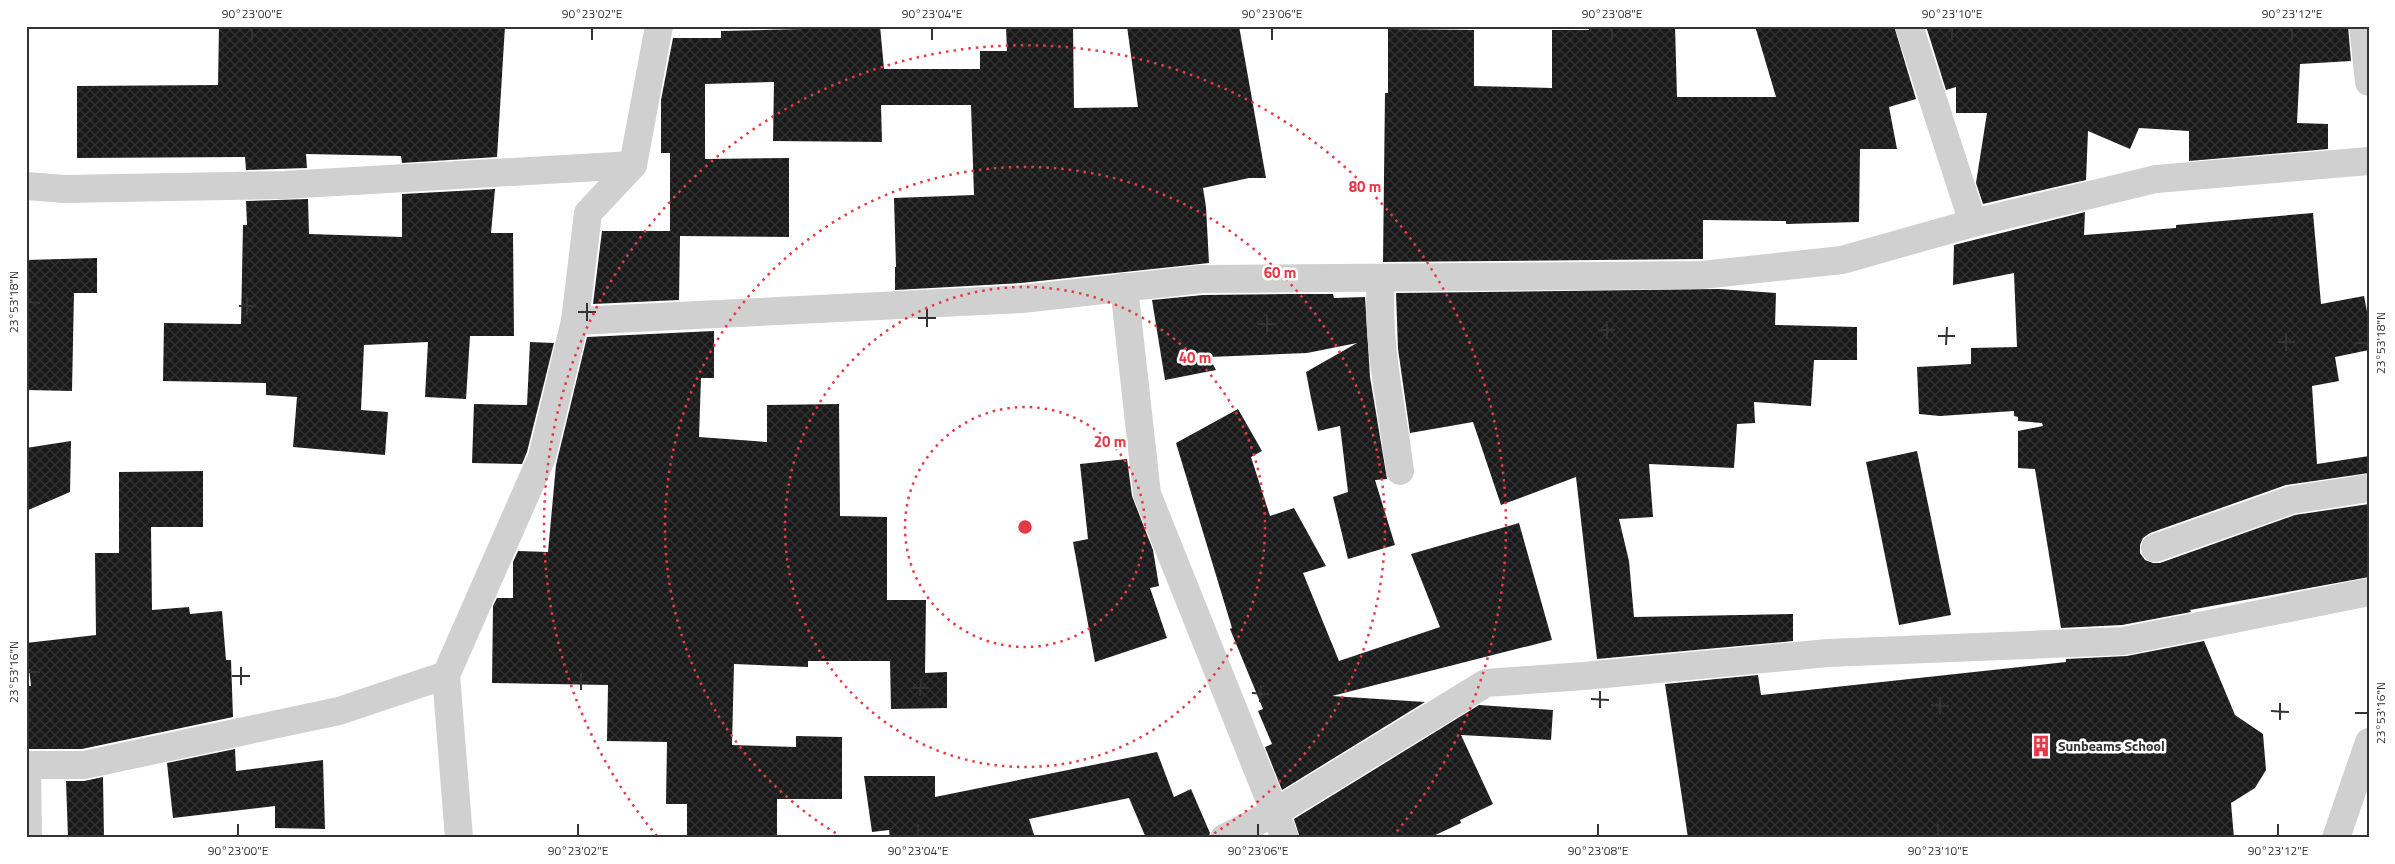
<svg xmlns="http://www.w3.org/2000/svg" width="2395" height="864" viewBox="0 0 2395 864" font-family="'Titillium Web',sans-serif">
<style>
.building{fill:url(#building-cross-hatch)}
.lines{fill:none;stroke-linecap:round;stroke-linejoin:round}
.minor{stroke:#d0d0d0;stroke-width:28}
.ticks{fill:none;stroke:#333;stroke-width:2}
.ring{fill:none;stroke:#e63946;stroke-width:2.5;stroke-dasharray:2.5 5}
.labels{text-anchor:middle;stroke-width:5;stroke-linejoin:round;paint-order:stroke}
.poi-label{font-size:14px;font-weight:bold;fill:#333;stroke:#fff;text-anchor:start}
.centre{fill:#e63946;stroke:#fff;stroke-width:2.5}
.ring-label{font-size:15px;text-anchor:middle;font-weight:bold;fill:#e63946;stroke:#fff;stroke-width:5;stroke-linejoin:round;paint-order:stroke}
.neatline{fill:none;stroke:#333;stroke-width:2}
.ticks-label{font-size:12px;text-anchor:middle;fill:#333}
</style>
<defs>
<pattern id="building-cross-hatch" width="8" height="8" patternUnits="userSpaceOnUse" patternTransform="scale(1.25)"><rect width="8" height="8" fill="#1a1a1a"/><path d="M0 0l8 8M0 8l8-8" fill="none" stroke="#333"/></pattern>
</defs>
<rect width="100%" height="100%" fill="#fff"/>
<g class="building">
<polygon points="219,26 505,26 497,157 402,163 401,156 306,154 307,168 246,170 245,157 77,158 77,86 218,85"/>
<polygon points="805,26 880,26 884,69 980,69 980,51 1007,51 1006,26 1073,26 1074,108 1138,107 1127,26 1239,26 1266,178 1249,178 1203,188 1206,207 1209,263 1021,283 895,290 895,267 896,267 894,198 974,195 971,105 881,105 882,142 773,141 774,82 705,84 705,159 789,158 789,237 680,236 679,300 593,304 602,231 670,231 670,153 661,153 661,100 673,38 721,38 721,31 804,29"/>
<polygon points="1589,26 1675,26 1677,97 1776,97 1755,26 1894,26 1916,99 1889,107 1897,149 1860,149 1859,222 1786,224 1786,221 1703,220 1703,259 1701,259 1383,262 1385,93 1388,93 1388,29 1474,30 1474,86 1552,88 1552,30 1589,30"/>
<polygon points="1926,26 2348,26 2351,61 2300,64 2297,123 2328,124 2328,149 2189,161 2189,131 2139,128 2130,149 2088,131 2086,180 1983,204 1976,183 1987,113 1956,113 1956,87 1946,90"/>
<polygon points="495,189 491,233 513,233 514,336 470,336 466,399 425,397 428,342 364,345 361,410 388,412 385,455 293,447 297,397 266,395 266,383 163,381 164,323 241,324 243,225 247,225 246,201 308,199 309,234 402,237 402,194"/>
<polygon points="2085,212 2084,235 2176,228 2176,225 2313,213 2321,304 2364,296 2369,322 2369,350 2335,357 2339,381 2312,386 2317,464 2369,456 2369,473 2286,485 2150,533 2143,538 2140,545 2140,553 2145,560 2153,563 2160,563 2295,515 2369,504 2369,577 2190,610 2191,612 2122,625 2061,628 2035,469 2018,468 2018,431 2043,426 2042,423 2018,421 2018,417 2014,416 2014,411 1940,416 1919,414 1917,367 1971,364 1971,348 2017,347 2014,273 1953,285 1954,245"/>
<polygon points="97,258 97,293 74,293 72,391 26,390 26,260"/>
<polygon points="1719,289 1776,293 1775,325 1857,327 1857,360 1814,360 1811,406 1754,402 1755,423 1737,424 1734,468 1649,464 1653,517 1619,519 1629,561 1634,617 1793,614 1793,641 1597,659 1576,477 1501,505 1473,422 1410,433 1398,349 1396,293"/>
<polygon points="1289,294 1333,294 1334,298 1365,297 1370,377 1387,479 1375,480 1395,545 1348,559 1333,497 1348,492 1340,426 1318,431 1310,393 1306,372 1357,343 1307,353 1209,357 1216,370 1165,380 1152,300 1203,295"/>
<polygon points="714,331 714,378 701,378 699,437 767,442 767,405 839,404 840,516 887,517 887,600 926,600 925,673 947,672 947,708 891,709 890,661 808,661 808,667 734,664 732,745 796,747 796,736 842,737 842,799 777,799 777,838 687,838 687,804 666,804 667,742 607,741 608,685 492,683 493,606 497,598 513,598 513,562 518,551 548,552 556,465 587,337"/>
<polygon points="530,342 554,343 527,452 522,464 472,463 474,404 527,405"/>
<polygon points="1238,409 1262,451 1251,457 1270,516 1294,508 1326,566 1303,573 1339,661 1440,627 1411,554 1519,523 1552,640 1332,696 1425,702 1282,790 1265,747 1272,744 1258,711 1263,709 1230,629 1232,628 1176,443"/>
<polygon points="71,441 70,492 26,511 26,448"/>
<polygon points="1917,451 1951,615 1899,625 1866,462"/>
<polygon points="1127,459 1132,496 1153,550 1159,586 1150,588 1167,638 1095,662 1073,542 1088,539 1080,464"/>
<polygon points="203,471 203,527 151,527 152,610 189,607 190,614 222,611 226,660 231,660 233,717 82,749 26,749 26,686 31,686 26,643 96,635 95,553 119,553 119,472"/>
<polygon points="2204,641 2235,715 2263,734 2266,770 2255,788 2231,803 2234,838 1688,838 1665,684 1758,675 1761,695 2066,662 2066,659 2127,656"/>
<polygon points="1479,705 1553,710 1551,740 1461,735 1493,804 1460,820 1461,823 1429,838 1300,838 1294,819"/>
<polygon points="235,749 236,771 323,760 325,829 275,828 275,806 173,818 167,763"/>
<polygon points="1157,752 1174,797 1191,789 1210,833 1208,838 1146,838 1129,798 1029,819 1035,838 890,838 889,830 872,832 864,776 935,776 935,797"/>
<polygon points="103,777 104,838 68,838 66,781 84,781"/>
</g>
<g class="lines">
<g class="minor">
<polyline points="1909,26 1973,223"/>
<polyline points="2363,26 2369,82"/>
<polyline points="26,186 65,189 284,185 633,165"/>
<path d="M1381,278C1376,344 1392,406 1400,471"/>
<polyline points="1124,287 1147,494 1285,838"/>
<polyline points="575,321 1022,299 1202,279 1702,275 1842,260 1973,223 2156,179 2369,161"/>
<polyline points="2155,548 2291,500 2369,488"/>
<polyline points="26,765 84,765 339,711 446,675"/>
<polyline points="27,765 28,838"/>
<polyline points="459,838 446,675 542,457 575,321 588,213 633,165 659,26"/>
<polyline points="1224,838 1274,813 1486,683 1584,676 1828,653 2124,641 2369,592"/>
<polyline points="2336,838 2369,742"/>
</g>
</g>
<path class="ticks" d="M252,40V28M592,40V28M932,40V28M1272,40V28M1612,40V28M1952,40V28M2292,40V28M28,302L40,303M239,306H256M578,312H596M247,315V297M918,318H936M587,321V303M1258,324H1276M927,327V309M1598,330H1615M1267,333V315M1938,336H1955M1607,339V321M2278,342H2295M2355,343H2368M1946,345L1947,327M2286,351V333M28,672H40M232,676H250M572,682H589M241,685V667M912,688H929M581,690V673M1252,693L1269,694M920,696L921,679M1591,699L1609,700M1260,702L1261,685M1931,705L1949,706M1600,708V691M2271,711L2289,712M2355,713H2368M1940,714V697M2280,720V703M238,836V824M578,836V824M918,836V824M1258,836V824M1598,836V824M1938,836V824M2278,836V824"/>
<g class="ring">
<circle cx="1025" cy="527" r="120"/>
<circle cx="1025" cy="527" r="240"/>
<path d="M842 837A360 360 0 1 1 1208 837"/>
<path d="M657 836A481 481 0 1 1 1393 836"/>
</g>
<defs>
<g id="building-bare" transform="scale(1.725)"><path d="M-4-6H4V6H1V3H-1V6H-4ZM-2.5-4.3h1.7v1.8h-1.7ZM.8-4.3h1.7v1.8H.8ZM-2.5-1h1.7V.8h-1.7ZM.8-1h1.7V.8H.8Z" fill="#e63946" stroke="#fff" stroke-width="2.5" paint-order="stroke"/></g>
</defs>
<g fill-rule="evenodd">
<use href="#building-bare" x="2041" y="746"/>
</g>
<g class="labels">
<g class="poi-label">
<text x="2058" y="751">Sunbeams School</text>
</g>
</g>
<circle cx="1025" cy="527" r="8" class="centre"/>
<g class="ring-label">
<text x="1365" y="192">80 m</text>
<text x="1280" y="278">60 m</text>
<text x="1195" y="363">40 m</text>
<text x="1110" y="447">20 m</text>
</g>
<rect width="2395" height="864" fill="none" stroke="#ffffff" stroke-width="55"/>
<rect x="28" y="28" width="2340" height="808" class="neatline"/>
<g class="ticks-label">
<text x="252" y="18">90°23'00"E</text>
<text x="592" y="18">90°23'02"E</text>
<text x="932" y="18">90°23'04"E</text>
<text x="1272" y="18">90°23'06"E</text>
<text x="1612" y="18">90°23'08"E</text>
<text x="1952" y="18">90°23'10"E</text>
<text x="2292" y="18">90°23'12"E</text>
<text transform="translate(14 302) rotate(-90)" y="4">23°53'18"N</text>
<text transform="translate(2381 343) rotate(-90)" y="4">23°53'18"N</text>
<text transform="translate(14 672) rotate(-90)" y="4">23°53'16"N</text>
<text transform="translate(2381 713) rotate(-90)" y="4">23°53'16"N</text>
<text x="238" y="855">90°23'00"E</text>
<text x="578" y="855">90°23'02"E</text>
<text x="918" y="855">90°23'04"E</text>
<text x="1258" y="855">90°23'06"E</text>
<text x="1598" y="855">90°23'08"E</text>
<text x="1938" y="855">90°23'10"E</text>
<text x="2278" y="855">90°23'12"E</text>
</g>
</svg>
